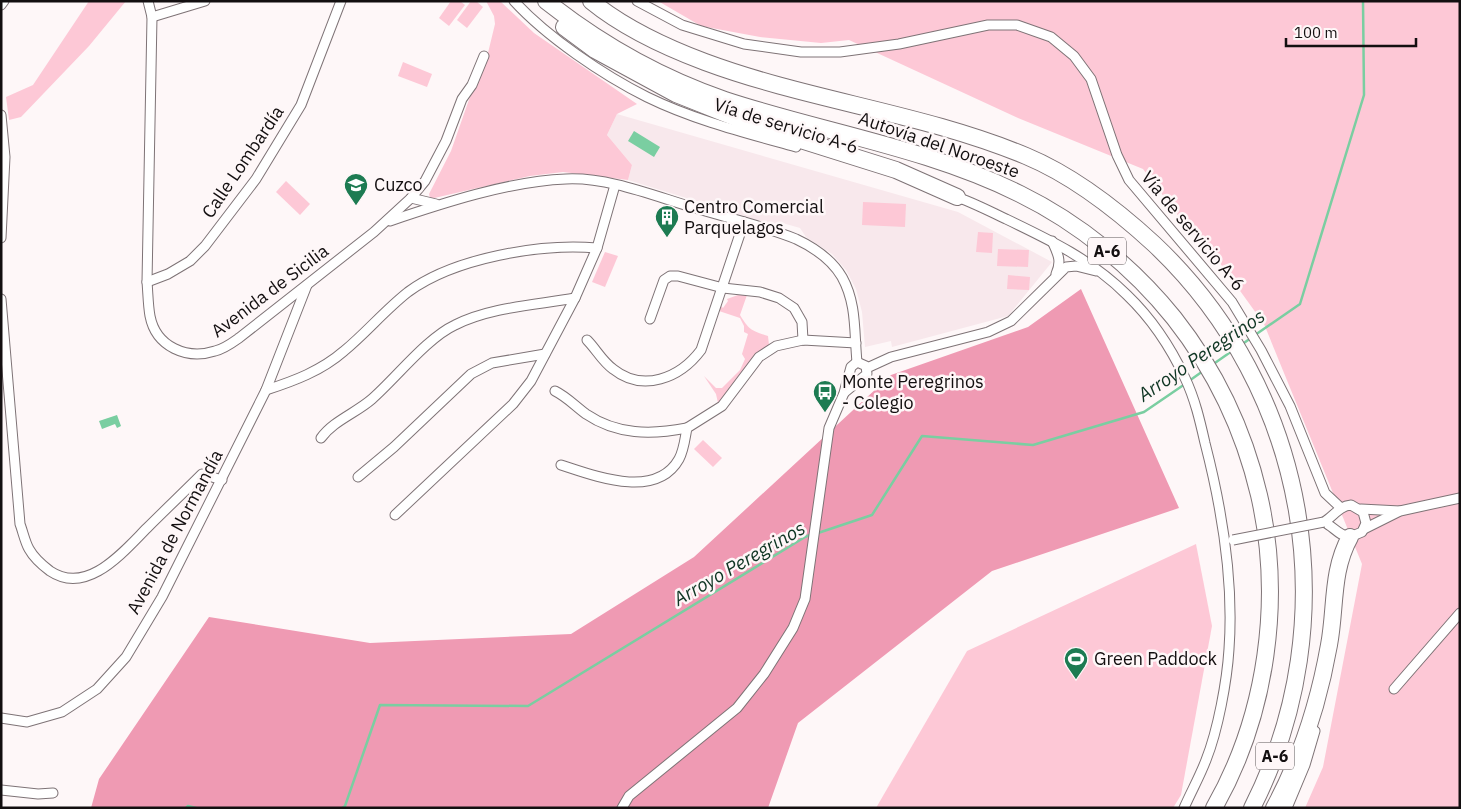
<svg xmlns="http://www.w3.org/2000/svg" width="1461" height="809" viewBox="0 0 1461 809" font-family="'IBM Plex Sans',sans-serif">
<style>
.built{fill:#f8e8ec}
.green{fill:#fdc8d6}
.forest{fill:#ef9ab3}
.water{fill:#7acea1}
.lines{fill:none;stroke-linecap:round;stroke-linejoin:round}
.stream{stroke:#7acea1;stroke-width:2.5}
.street-casing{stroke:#7e7376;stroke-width:11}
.highway-casing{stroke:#7e7376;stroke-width:18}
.street{stroke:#fff;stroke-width:9}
.highway{stroke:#fff;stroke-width:16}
.street-bridge-casing{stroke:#7e7376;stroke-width:11;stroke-linecap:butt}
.street-bridge{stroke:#fff;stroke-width:9}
.labels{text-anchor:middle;stroke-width:5;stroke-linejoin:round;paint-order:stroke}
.shield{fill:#fef7f8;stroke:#5a5556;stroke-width:1}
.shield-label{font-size:16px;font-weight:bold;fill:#130f10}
.street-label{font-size:18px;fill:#130f10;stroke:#fef7f8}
.poi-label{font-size:18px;fill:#130f10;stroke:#fef7f8;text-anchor:start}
.water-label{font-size:19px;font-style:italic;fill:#0f3523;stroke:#fef7f8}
</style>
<rect width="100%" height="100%" fill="#fef7f8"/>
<polygon class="built" points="617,114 958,212 1052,262 1008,316 892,347 891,341 865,347 862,312 856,289 846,270 832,254 806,237 800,228 779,222 774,225 628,180 632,165 607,135"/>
<g class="green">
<polygon points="89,1 126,1 89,46 21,117 9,120 6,97 33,85"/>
<polygon points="451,1 460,1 465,5 449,26 439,18"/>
<polygon points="471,1 476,1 483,7 467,28 457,20"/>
<polygon points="486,1 500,1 534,33 637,104 617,114 607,135 632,165 628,180 563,172 530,176 430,199 429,194 451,151 472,91 487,57 495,24 494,16"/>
<polygon points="658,1 1460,1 1460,808 1305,808 1323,767 1362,564 1264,324 1217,259 1183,222 1143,169 1018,118 849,40 821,43 760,37 701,26"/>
<polygon points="403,62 432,74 427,87 398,76"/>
<polygon points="286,181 310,204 300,215 276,192"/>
<polygon points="863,202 906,204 905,227 862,225"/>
<polygon points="978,232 993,233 992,253 976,252"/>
<polygon points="998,249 1029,250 1028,267 997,266"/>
<polygon points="605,252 618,256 605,287 592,282"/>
<polygon points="1008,275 1030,277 1029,290 1007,289"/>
<path d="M738,295H747L740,315C749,330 752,331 768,336L769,345L754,356L718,403L716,394L704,376L716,388H722L740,370L745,359L742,354L748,334L744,332V326L740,318L719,311L721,306L723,308L728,301L727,299Z"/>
<polygon points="703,440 722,458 713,467 694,449"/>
<polygon points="1196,544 1212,626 1181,795 1173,808 876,808 967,651"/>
</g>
<polygon class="forest" points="1081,289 1179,508 992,571 798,723 768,808 91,808 99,779 209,617 370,643 571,634 694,557 891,375 1028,327"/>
<g class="water">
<polygon points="634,131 660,147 654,157 628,141"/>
<polygon points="117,415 121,426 117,428 115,424 102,429 99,421"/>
</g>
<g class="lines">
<g class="stream">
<polyline points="1255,335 1300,304 1364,95 1363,1"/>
<polyline points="1241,345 1251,338"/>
<polyline points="1212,365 1232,351"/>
<polyline points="1189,381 1203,371"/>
<polyline points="818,533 872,515 922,436 1033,445 1144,412 1185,384"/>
<polyline points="186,808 188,806 196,808"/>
<polyline points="342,808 345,806 380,705 528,706 805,537 812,534"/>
</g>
<g class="street-casing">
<g id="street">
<path d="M148,1L152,17L147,282C148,293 148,305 150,316C156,347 187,360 215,351C224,349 232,343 239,338L374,232L411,198L425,181L446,141L462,99L472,85L484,56"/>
<path d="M514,1C547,37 603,75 647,97C694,120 746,133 796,147"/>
<polyline points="637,1 682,25 744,44 801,52 840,52 899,44 988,25 1017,25 1051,37 1074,56 1091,79 1117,155 1129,180 1232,302 1261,350 1290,406 1325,493 1341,508"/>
<polyline points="1,5 4,1"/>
<polyline points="152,17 205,1"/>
<polyline points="1,115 5,157 1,238"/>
<path d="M954,196C972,202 989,211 1006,219C1050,240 1092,260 1127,295C1151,318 1171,348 1185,378C1195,399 1200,421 1205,443C1222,509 1234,580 1229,649C1227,681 1218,730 1206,760C1200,776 1191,792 1184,808"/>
<polyline points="411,198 436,204"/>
<path d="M390,221C443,203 510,181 566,179C609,177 654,196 695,208C728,218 764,226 796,239C813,247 832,260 842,277C857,304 854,332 857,362"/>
<path d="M1052,241C1058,254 1062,261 1056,274"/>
<polyline points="147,282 168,274 190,261 205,246 256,179 301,105 341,1"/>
<path d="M1,299L20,524C23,532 25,542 29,549C34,558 42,565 50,571C87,596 123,552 147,528C165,510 184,492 202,474L222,480"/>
<polyline points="650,319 664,280 670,276 678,276 723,288 760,292 779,298 794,308 802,322 803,340"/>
<path d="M587,340C596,349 602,361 613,369C643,393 680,378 701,350L744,222"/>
<polyline points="867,368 891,357 988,332 1011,321 1066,267 1076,266 1096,271"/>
<path d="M266,390C294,381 321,371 344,351C366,333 385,310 408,292C454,258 541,243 597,248"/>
<path d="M555,391C567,397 575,406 586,414C617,435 651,435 687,428"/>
<polyline points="845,392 867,374 866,366 857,362"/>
<path d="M321,438C333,421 356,413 372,399C396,378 427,338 455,325C491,307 536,305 575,298"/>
<path d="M561,465C595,476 656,500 679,459C684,450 685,438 687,428L722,406L759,357L776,346L803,340L856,343"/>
<polyline points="358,477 394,447 471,374 492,363 545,354"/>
<path d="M1351,505L1363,512L1366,523L1362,532L1350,537C1339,536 1334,527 1324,522C1334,516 1339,506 1351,505Z"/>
<polyline points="1361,509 1400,511"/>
<polyline points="395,515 513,404 531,381 575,298 597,248 615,185"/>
<polyline points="1364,529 1400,511 1460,498"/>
<polyline points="1394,689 1460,613"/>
<polyline points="1,718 27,722 62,712 97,689 126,657 162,597 266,390 307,285"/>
<polyline points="1,790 38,794 53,793"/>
<polyline points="622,808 629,796 737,708 764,674 793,628 805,599 829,428 844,393 851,367 857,362"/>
<polyline points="1287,808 1305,765 1315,731"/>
</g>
</g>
<g class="highway-casing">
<g id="highway">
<path d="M546,1C599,43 661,78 725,100C822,132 928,148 1020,194C1079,223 1133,267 1174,318C1215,370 1244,431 1259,495C1283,599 1267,715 1214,808"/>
<path d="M591,1C624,28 665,47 705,62C810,101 923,113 1026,156C1074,176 1116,209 1154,244C1308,389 1348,619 1252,808"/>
<polyline points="564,27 595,50 676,94 759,127 896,170 957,197"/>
<path d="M1274,808C1301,758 1319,701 1329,645C1336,608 1331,571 1350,537"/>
</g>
</g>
<use href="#street" class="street"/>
<use href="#highway" class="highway"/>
<g class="street-bridge-casing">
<polyline id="street-bridge" points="1233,540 1324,522"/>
</g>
<use href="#street-bridge" class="street-bridge"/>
</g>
<defs>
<g id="school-pin" transform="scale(1.25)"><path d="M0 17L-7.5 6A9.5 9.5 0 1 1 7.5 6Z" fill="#1d7b52" stroke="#fef7f8"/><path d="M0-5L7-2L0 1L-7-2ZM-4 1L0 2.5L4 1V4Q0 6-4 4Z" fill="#fff"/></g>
<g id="building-pin" transform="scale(1.25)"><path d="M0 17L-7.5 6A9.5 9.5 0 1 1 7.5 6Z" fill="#1d7b52" stroke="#fef7f8"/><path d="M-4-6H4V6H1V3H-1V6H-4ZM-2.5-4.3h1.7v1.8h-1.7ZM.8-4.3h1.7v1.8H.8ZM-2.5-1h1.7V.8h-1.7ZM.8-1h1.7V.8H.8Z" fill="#fff"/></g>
<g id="bus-pin" transform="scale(1.25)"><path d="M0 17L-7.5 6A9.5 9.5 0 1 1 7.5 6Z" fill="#1d7b52" stroke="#fef7f8"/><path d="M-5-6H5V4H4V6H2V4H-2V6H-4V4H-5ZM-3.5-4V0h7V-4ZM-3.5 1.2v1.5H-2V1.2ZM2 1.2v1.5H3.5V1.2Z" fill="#fff"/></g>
<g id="stadium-pin" transform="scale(1.25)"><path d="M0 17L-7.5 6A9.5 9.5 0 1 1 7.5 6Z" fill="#1d7b52" stroke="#fef7f8"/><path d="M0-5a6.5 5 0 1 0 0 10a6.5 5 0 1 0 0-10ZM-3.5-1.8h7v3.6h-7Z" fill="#fff"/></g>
</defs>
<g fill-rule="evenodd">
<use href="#school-pin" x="356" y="185"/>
<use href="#building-pin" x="667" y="217"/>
<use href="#bus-pin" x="825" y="392"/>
<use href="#stadium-pin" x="1076" y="659"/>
</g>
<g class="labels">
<g class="shield">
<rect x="1088" y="237.5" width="38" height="27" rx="4"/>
<rect x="1256" y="742.5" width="38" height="27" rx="4"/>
</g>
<g class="shield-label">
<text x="1107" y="257">A-6</text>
<text x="1275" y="762">A-6</text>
</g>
<g class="street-label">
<text transform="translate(786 126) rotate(17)" y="6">Vía de servicio A-6</text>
<text transform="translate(939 145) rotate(19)" y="6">Autovía del Noroeste</text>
<text transform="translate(243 162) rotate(-56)" y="6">Calle Lombardía</text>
<text transform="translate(1193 231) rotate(50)" y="6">Vía de servicio A-6</text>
<text transform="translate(270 291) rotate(-37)" y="6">Avenida de Sicilia</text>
<text transform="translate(175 532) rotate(-62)" y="6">Avenida de Normandía</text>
</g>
<g class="poi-label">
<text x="374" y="191">Cuzco</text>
<text x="684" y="213">Centro Comercial<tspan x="684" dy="21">Parquelagos</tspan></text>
<text x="842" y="388">Monte Peregrinos<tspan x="842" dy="21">- Colegio</tspan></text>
<text x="1094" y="665">Green Paddock</text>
</g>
<g class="water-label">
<text transform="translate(1201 355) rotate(-34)" y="7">Arroyo Peregrinos</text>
<text transform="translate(739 563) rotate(-30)" y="7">Arroyo Peregrinos</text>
</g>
</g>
<rect width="1461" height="809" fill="none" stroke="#130f10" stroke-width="5"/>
<path d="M1286 38v8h130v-8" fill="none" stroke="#130f10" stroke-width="2.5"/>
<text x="1294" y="38" font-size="15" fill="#130f10" stroke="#fef7f8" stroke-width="4" paint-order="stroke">100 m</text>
</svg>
